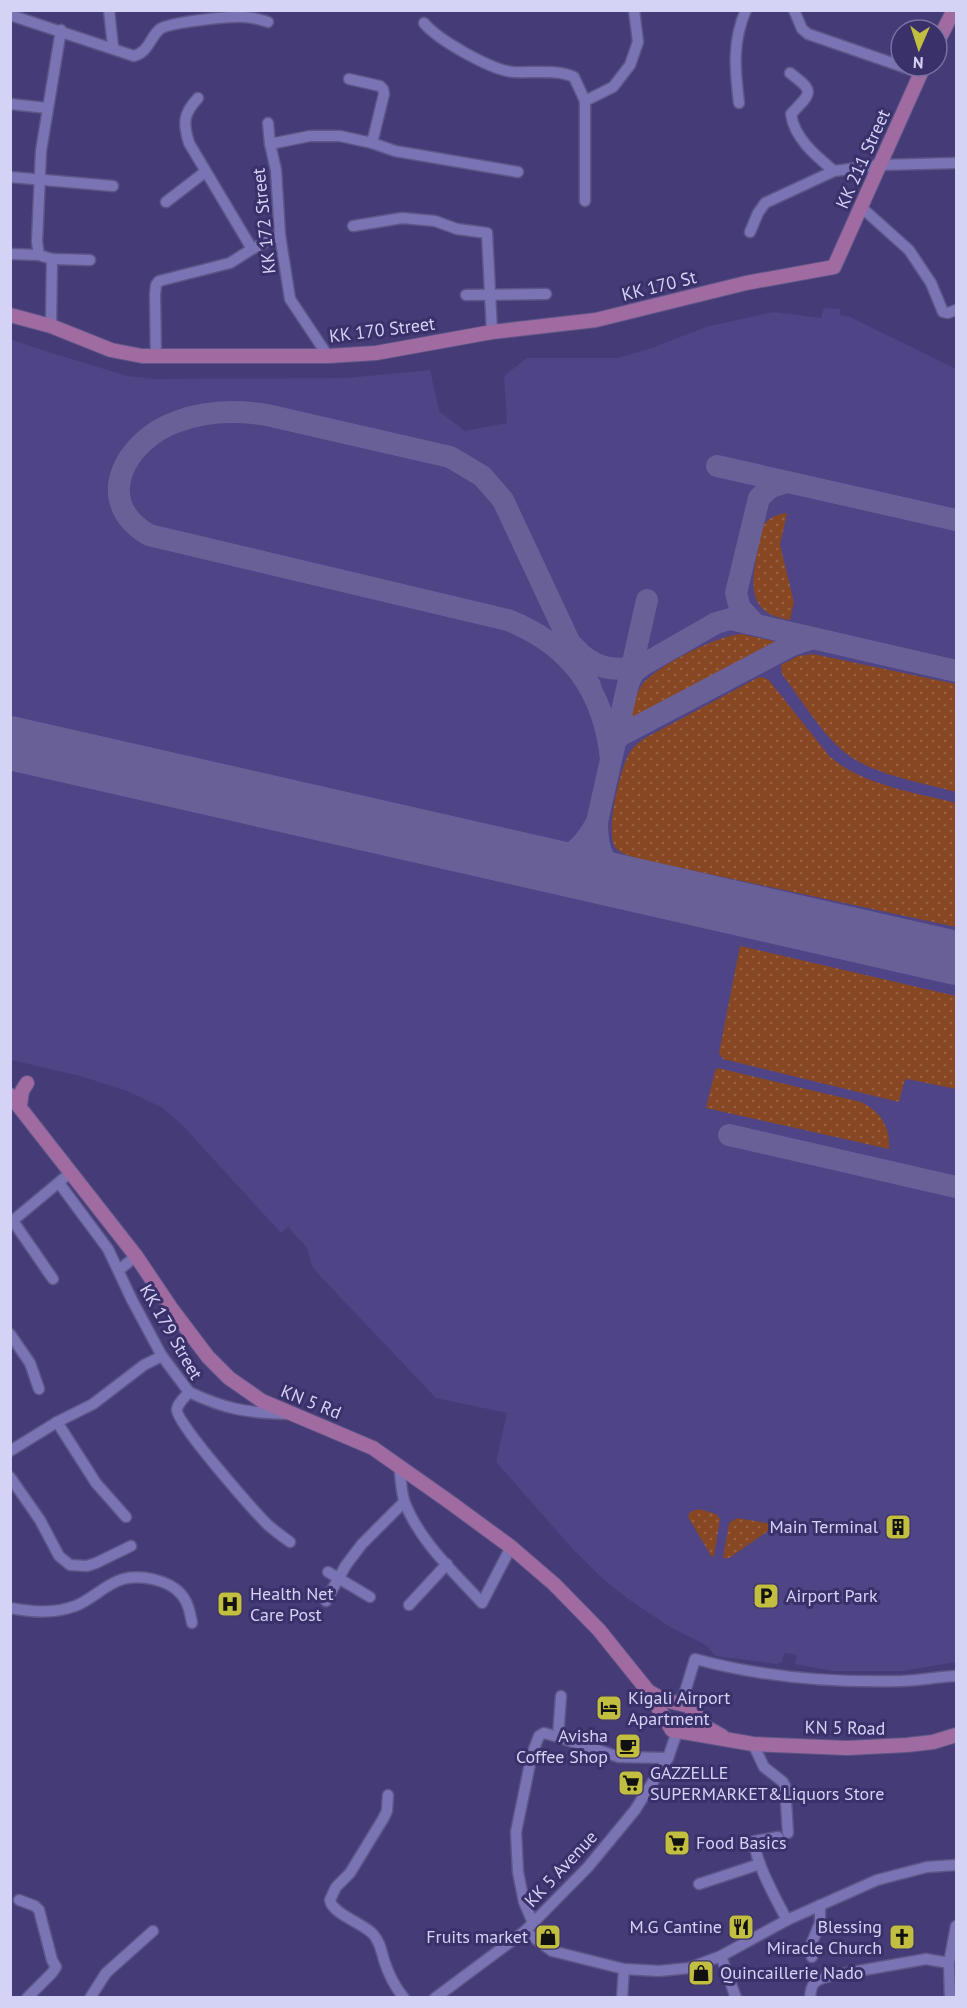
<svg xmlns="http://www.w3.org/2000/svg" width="967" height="2008" viewBox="0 0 967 2008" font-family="'PT Sans',sans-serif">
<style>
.built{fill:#4e4486}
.grass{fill:url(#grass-dots)}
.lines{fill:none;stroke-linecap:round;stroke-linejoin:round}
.taxiway{stroke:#686096;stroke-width:22}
.runway{stroke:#686096;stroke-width:54}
.minor-casing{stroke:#5e5688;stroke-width:13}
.major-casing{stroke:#5e5688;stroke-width:16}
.minor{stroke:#7b74b4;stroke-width:10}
.major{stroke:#a06ba0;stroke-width:14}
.labels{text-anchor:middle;stroke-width:6;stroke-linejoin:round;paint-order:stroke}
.street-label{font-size:18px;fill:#d4d3f6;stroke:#3a316b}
.poi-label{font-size:18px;fill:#d4d3f6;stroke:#3a316b;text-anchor:start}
</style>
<defs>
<pattern id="grass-dots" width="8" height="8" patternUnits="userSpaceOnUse" patternTransform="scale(1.5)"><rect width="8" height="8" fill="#884723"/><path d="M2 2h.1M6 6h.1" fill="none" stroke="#986144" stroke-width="1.8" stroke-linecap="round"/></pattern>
</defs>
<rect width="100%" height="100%" fill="#453c77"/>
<polygon class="built" points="824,308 840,309 840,315 850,317 956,369 956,1662 902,1671 833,1671 795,1664 797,1655 784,1653 782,1662 777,1664 716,1656 706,1645 670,1627 628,1599 602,1578 572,1548 496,1462 507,1413 436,1398 322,1278 312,1266 307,1248 288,1227 281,1233 185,1128 163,1108 127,1091 80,1076 11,1060 10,339 42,350 127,376 154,379 346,378 430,370 439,411 465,431 507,423 504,376 527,358 618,358 649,349 706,327 773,312 821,318"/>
<g class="grass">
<path d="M787,513L780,545L794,602L790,620C746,614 751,583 758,549C760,540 761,529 766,522C772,516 780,514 787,513Z"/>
<path d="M742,634L778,642L631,721C633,708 634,696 642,685C656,666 718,635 742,634Z"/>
<path d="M813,654L956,684V792C921,782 871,775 843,751C819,730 801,699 782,674L781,665L798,656Z"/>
<path d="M759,677L768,679L830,757C865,786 914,792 956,803V927L635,858C628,855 619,853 615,847C605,831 620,768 630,752C634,746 640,741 647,737Z"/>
<polygon points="740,946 956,996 956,1089 907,1079 904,1082 899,1102 723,1059 719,1053"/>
<path d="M718,1068L861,1102C881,1112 890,1127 889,1149L706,1108L715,1071Z"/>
<polygon points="699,1509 716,1514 720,1519 714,1556 712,1557 688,1517 690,1512"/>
<polygon points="737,1518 767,1523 769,1525 768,1531 729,1558 723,1558 729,1523"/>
</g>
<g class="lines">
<g class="taxiway">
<polyline points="717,466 956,520"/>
<polyline points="754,623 740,608 736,593 759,498 771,487 787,482"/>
<path d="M574,647C593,669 614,672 641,666"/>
<polyline points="628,684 633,673 641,666 716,623 730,619 956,671"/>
<path d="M590,686L503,500L482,476L450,457L267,415C236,410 205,411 176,422C126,440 91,501 149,535L508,620C571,645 604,691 611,759"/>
<polyline points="614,747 615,741 621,735 792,645 813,638"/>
<path d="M532,862C566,862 581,852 597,822"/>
<path d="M630,884C604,866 597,854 597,822L647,600"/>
<polyline points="729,1135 956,1187"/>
</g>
<polyline class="runway" points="10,743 956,958"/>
<g class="minor-casing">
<g id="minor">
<polyline points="109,10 113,47"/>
<polyline points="794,10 802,29 808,34 921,73"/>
<path d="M10,15L134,56C149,52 150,37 160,29C170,22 231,16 245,17C252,17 261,20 268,22"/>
<path d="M424,23C438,40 491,70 513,72C533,73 556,69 574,77L585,101"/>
<path d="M790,73C815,92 812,92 791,114C794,138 816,156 834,171L880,165L956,163"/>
<polyline points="349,79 380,86 383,89 384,94 372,143"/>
<path d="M198,98C183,114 183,123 189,143L252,249"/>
<path d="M739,103C735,70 732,41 746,10"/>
<polyline points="10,104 47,108"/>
<polyline points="268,123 270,144"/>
<polyline points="10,177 113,186"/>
<polyline points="585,201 585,101 613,87 630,65 638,42 634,10"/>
<polyline points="166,202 205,172"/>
<polyline points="861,207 909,250 931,283 943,312 948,313 956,310"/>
<polyline points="353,226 402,218 435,221 457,229 487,233 492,332"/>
<polyline points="750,232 758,213 765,203 834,171"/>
<polyline points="10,254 39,255"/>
<polyline points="52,259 90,260"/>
<polyline points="466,295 546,294"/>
<polyline points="51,326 52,259 39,255 37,242 41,151 61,30"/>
<polyline points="328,356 290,299 280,235 276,170 270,144 310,136 340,136 372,143 395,151 518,172"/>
<polyline points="156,357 155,295 156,285 159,281 230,263 252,249 280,235"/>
<path d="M59,1183L108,1249L132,1300L162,1356L189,1392C185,1397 177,1404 177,1410C176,1423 255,1512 268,1525C275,1531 283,1537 290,1542"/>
<polyline points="13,1221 53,1279"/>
<polyline points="10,1223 64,1178"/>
<polyline points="119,1270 136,1256"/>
<polyline points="10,1334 30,1363 39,1389"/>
<path d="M189,1392C225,1409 247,1413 287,1414"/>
<polyline points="57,1422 96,1483 126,1517"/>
<polyline points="10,1451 57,1422 93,1404 144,1365 162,1356"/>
<path d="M399,1466C401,1478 401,1493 405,1503C420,1542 455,1573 482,1603L511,1547"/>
<polyline points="10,1477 40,1520 59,1556 70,1565 87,1566 96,1563 131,1546"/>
<polyline points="328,1572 370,1597"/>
<polyline points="326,1601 346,1565 362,1544 404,1502"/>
<polyline points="409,1605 447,1564"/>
<path d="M10,1608C32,1612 54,1614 75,1606C92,1600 105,1584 123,1579C140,1574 168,1580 180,1593C188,1601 190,1613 192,1623"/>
<polyline points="561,1696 558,1737 619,1757 668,1758"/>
<path d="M679,1703L685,1692L695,1659C762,1677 832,1683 901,1681C920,1680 938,1677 956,1676"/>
<polyline points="753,1744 764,1767 783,1782 785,1786 788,1833"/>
<path d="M388,1795L387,1811L383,1819L350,1873L336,1887L330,1900C332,1914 363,1923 373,1934C380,1942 381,1950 384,1960C388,1973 395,1987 404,1998"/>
<path d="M778,1837L755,1841C753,1859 778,1903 787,1920"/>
<polyline points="699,1884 760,1864"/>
<polyline points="19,1900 35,1906 39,1910 52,1960 56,1967 52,1973 27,1998"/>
<polyline points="533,1923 524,1902 518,1872 516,1832 532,1754 539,1736 544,1733 558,1737"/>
<polyline points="525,1931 552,1951 624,1969 659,1971 689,1968 721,1956 787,1920 877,1880 927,1867 956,1865"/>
<polyline points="721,1956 736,1998"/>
<polyline points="812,1957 810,1947 820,1923 820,1905"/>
<polyline points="90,1998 106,1973 153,1931"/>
<polyline points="435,1998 525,1931 588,1867 635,1810 668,1758 677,1732"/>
<polyline points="622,1998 624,1969"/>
<path d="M810,1998C811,1982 815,1980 830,1976L926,1959L949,1963"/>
<polyline points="950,1998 949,1963 956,1926"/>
</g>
</g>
<g class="major-casing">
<g id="major">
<polyline points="937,43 954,10"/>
<polyline points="10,315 51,326 111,350 142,356 328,356 376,353 492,332 596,320 746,283 834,267 924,66"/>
<polyline points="10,1095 136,1256 171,1308 208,1357 229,1378 262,1401 373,1448 451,1503 511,1547 554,1584 599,1630 648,1691 672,1730 753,1744 847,1748 907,1745 933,1742 956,1735"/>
<polyline points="20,1105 22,1091 27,1083"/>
<polyline points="648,1691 664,1700 689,1706 706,1727 722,1736"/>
</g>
</g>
<use href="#minor" class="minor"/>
<use href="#major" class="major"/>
</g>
<defs>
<g id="building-square" transform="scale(1.35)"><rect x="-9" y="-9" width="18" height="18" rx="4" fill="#c1be40" stroke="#3a316b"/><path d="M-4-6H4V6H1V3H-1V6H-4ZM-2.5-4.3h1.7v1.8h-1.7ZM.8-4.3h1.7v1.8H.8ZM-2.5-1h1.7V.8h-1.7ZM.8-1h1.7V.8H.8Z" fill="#111"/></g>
<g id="parking-square" transform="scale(1.35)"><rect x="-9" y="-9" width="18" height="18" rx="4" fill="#c1be40" stroke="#3a316b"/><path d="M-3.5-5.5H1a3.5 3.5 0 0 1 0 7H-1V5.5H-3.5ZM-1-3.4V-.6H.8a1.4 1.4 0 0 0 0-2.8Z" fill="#111"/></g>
<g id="hospital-square" transform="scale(1.35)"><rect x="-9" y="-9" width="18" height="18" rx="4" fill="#c1be40" stroke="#3a316b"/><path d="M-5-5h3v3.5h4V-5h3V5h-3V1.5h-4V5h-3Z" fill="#111"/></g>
<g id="hotel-square" transform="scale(1.35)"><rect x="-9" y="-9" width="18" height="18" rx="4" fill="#c1be40" stroke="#3a316b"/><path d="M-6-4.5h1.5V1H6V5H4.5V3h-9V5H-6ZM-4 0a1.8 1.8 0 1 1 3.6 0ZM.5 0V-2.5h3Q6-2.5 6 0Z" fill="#111"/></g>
<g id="cafe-square" transform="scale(1.35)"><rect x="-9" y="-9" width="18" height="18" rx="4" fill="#c1be40" stroke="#3a316b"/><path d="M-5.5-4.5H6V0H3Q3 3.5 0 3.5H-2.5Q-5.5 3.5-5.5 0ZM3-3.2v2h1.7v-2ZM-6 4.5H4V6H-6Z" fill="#111"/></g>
<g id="supermarket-square" transform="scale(1.35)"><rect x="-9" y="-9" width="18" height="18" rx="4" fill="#c1be40" stroke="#3a316b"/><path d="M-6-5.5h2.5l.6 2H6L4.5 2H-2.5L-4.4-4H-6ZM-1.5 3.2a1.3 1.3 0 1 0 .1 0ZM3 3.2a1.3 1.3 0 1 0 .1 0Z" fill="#111"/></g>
<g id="restaurant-square" transform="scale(1.35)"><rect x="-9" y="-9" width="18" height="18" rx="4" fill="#c1be40" stroke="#3a316b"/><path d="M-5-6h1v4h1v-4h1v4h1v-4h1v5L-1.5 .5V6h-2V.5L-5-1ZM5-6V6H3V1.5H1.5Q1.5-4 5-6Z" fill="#111"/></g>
<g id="shop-square" transform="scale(1.35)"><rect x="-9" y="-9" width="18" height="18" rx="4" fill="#c1be40" stroke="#3a316b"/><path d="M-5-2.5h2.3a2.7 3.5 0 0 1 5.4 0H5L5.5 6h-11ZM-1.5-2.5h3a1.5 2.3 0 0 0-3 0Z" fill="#111"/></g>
<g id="church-square" transform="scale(1.35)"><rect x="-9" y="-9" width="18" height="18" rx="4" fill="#c1be40" stroke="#3a316b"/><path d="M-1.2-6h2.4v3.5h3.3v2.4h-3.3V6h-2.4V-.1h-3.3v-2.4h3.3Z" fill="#111"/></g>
</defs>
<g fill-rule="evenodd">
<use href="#building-square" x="898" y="1527"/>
<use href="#parking-square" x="766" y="1596"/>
<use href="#hospital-square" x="230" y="1604"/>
<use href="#hotel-square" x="609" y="1708"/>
<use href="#cafe-square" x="628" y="1746"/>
<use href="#supermarket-square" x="631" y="1783"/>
<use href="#supermarket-square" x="677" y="1843"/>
<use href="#restaurant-square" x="741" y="1927"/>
<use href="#shop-square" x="548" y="1937"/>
<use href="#church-square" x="902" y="1937"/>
<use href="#shop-square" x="701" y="1973"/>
</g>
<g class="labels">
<g class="street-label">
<text transform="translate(863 159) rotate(-66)" y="6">KK 211 Street</text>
<text transform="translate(264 221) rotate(-96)" y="6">KK 172 Street</text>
<text transform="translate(659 286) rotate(-14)" y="6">KK 170 St</text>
<text transform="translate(382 330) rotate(-7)" y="6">KK 170 Street</text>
<text transform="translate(171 1332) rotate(60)" y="6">KK 179 Street</text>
<text transform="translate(311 1402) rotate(22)" y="6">KN 5 Rd</text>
<text transform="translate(845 1728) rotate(1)" y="6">KN 5 Road</text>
<text transform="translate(561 1869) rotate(-47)" y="6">KK 5 Avenue</text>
</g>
<g class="poi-label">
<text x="878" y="1533" text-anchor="end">Main Terminal</text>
<text x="250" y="1600">Health Net<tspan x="250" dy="21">Care Post</tspan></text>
<text x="786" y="1602">Airport Park</text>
<text x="628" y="1704">Kigali Airport<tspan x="628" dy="21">Apartment</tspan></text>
<text x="608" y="1742" text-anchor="end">Avisha<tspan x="608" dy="21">Coffee Shop</tspan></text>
<text x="650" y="1779">GAZZELLE<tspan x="650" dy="21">SUPERMARKET&amp;Liquors Store</tspan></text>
<text x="696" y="1849">Food Basics</text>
<text x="722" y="1933" text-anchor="end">M.G Cantine</text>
<text x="882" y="1933" text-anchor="end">Blessing<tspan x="882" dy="21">Miracle Church</tspan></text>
<text x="528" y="1943" text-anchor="end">Fruits market</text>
<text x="720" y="1979">Quincaillerie Nado</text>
</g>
</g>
<rect width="967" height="2008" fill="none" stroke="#d4d3f6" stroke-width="24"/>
<g transform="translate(919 48) rotate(183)"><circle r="28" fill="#3a316b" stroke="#7872a3" stroke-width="1.5"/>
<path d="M0-4.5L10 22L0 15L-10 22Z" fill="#c1be40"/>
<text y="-9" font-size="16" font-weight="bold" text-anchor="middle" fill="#d4d3f6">N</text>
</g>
</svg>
